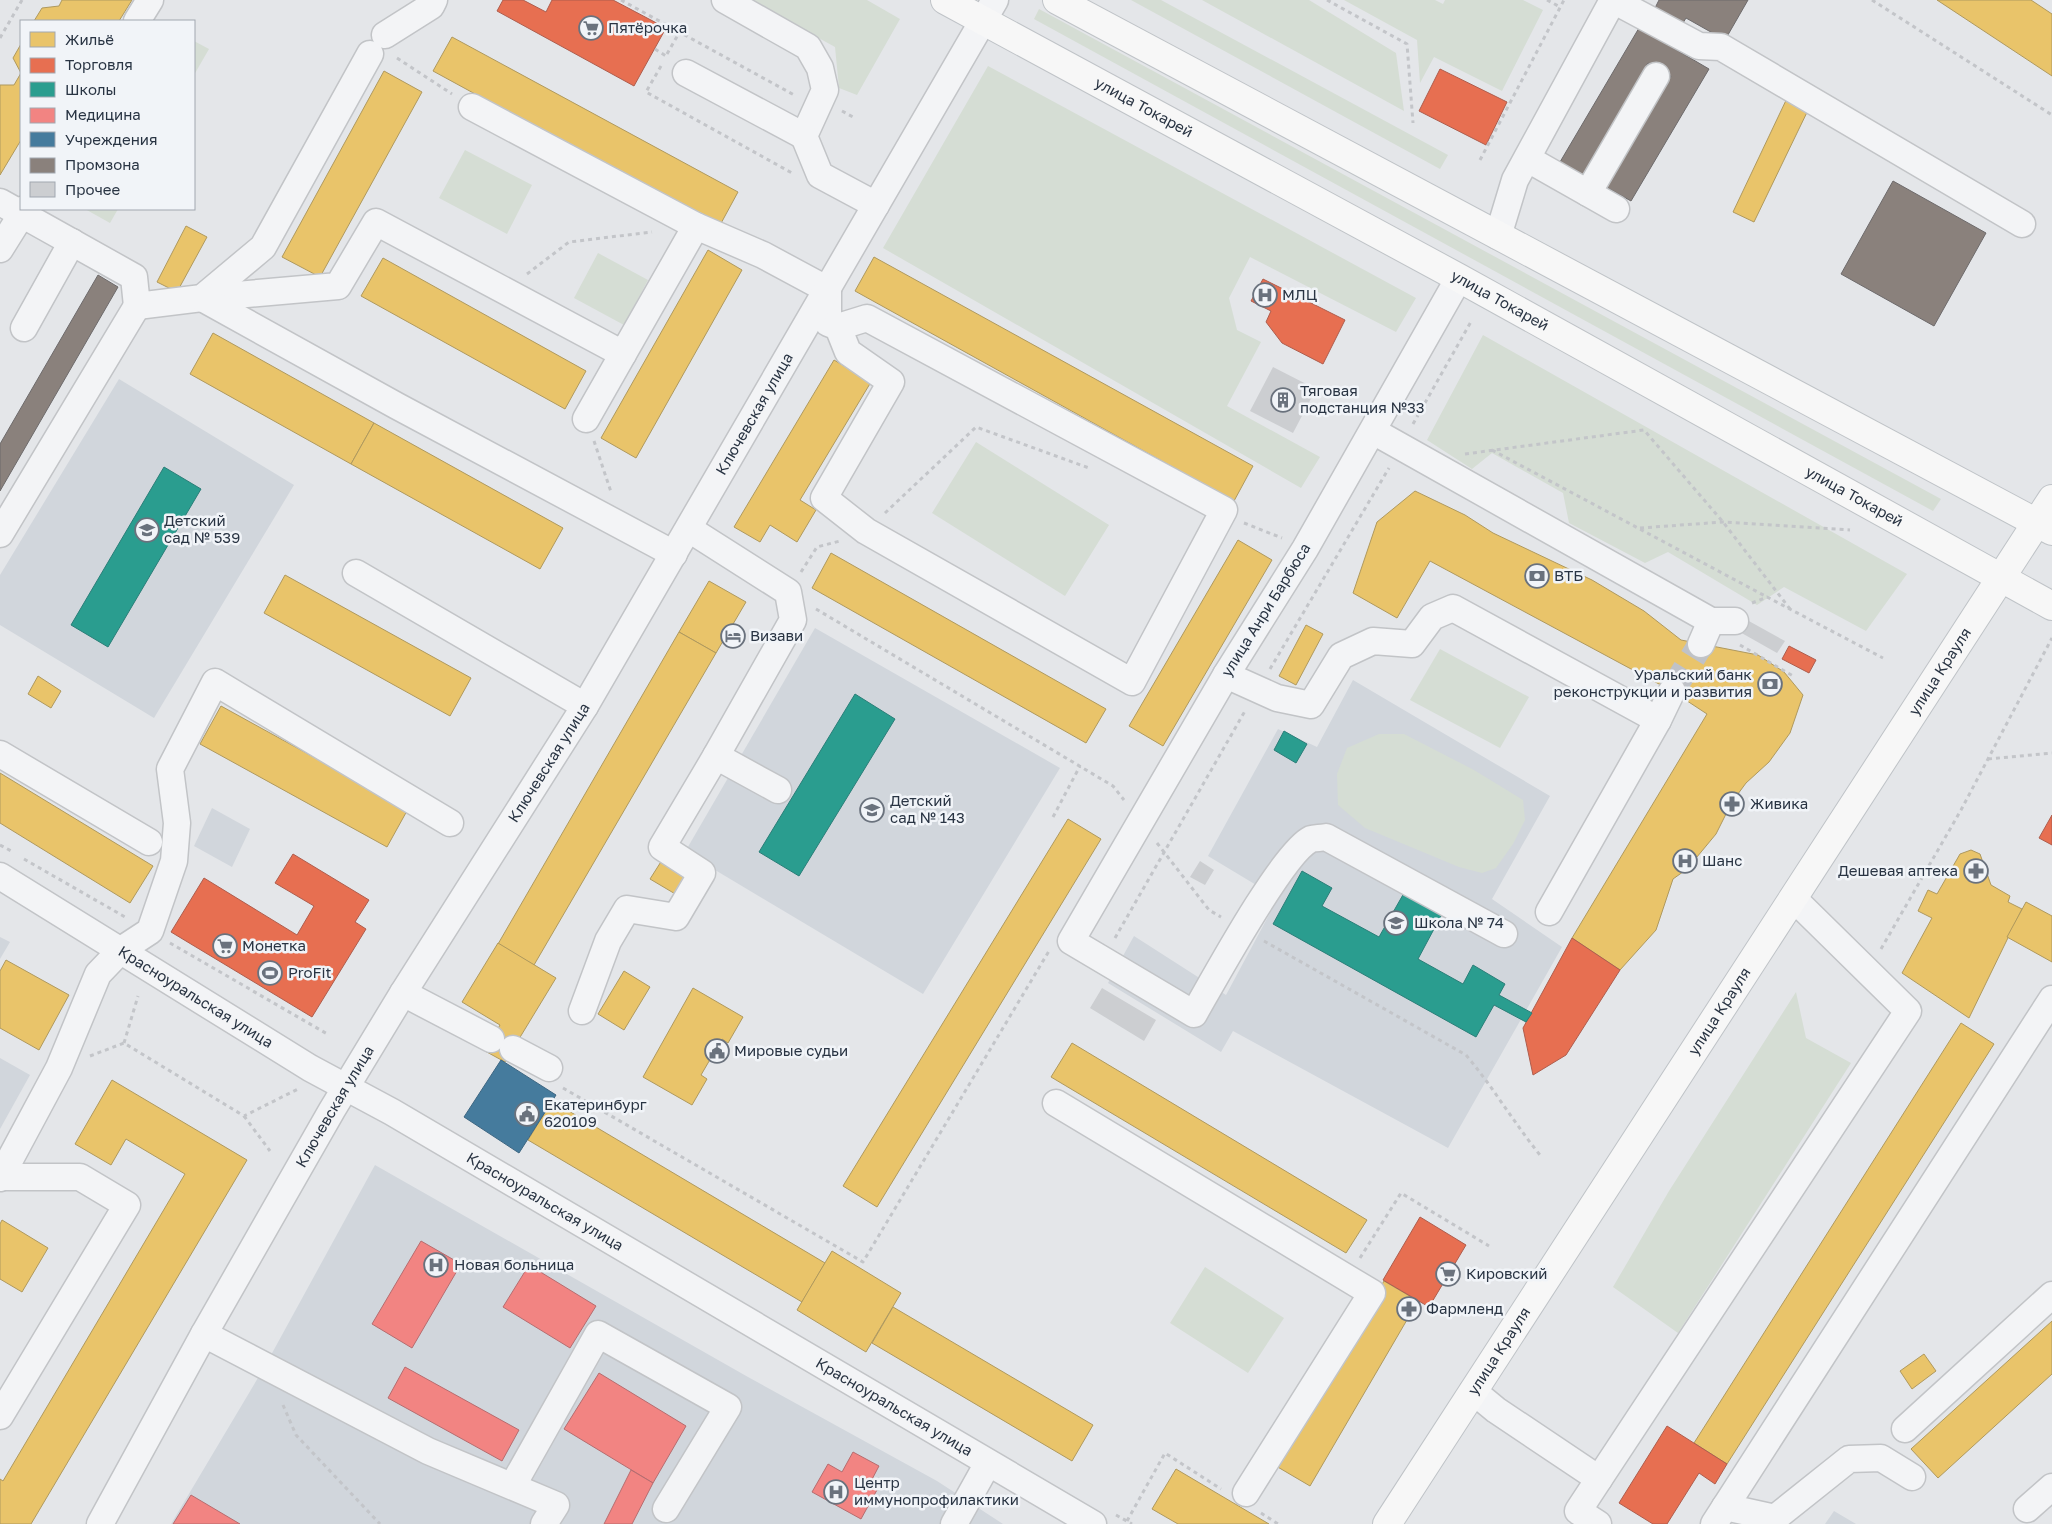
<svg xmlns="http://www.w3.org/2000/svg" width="2052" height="1524" viewBox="0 0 2052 1524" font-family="'Golos Text',sans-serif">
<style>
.built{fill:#d1d6dc}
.green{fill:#d5ddd4}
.homes{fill:#e9c46a;stroke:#af995e}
.shops{fill:#e76f51;stroke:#ae5d4d}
.schools{fill:#2a9d8f;stroke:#2a7e78}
.health{fill:#f28482;stroke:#b66c6f}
.public{fill:#457b9d;stroke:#3d6682}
.industry{fill:#8a817c;stroke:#6d6a6b}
.building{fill:#ccced1}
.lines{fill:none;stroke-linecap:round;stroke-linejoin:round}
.minor-tunnel{stroke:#bfc2c8;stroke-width:26;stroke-dasharray:26 13;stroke-linecap:butt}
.minor-casing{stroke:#c2c4c7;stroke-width:29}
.major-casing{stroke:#bfc3c7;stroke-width:30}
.path{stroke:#c3c5c9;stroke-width:3;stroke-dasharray:4 4;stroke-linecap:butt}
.minor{stroke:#f3f4f6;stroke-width:26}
.major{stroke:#f7f7f7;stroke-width:28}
.labels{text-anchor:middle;stroke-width:5;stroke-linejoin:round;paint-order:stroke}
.poi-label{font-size:15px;fill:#293443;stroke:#f1f4f8;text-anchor:start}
.street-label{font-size:15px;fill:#293443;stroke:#f1f4f8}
</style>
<rect width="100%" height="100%" fill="#e4e6e9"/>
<g class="built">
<polygon points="119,379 294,485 154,718 0,625 0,575"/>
<polygon points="815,628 1060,768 923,994 685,852"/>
<polygon points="1353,680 1550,796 1492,899 1562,947 1448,1148 1233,1031 1221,1052 1108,983 1134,936 1226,995 1278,898 1208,856 1278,729 1317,747"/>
<polygon points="212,808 250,829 232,867 194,846"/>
<polygon points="0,937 10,942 0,959"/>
<polygon points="0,1058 30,1075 0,1129"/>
<polygon points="375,1165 748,1377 937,1481 1003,1524 171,1524 265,1366"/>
<polygon points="1834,1511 1856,1524 1825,1524"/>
</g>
<g class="green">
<polygon points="750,0 867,0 900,19 857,95 839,88 835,47"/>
<polygon points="1131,0 1161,0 1448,155 1440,169"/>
<polygon points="1202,0 1309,0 1396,53 1404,111"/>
<polygon points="1344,0 1435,0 1443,4 1445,0 1523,0 1543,10 1502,91 1434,57 1420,83 1417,40"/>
<polygon points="1039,9 1941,499 1933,511 1034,19"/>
<polygon points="194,41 209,49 194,75"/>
<polygon points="988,66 1416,298 1396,332 1250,257 1229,298 1237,330 1261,342 1227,406 1320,457 1301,488 883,248"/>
<polygon points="465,150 532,185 507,234 439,198"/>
<polygon points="85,209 118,209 110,223"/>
<polygon points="598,253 648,280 624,325 574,298"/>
<polygon points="1483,335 1907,574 1866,631 1784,587 1757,605 1668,552 1645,563 1569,523 1563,493 1492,453 1472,469 1427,440"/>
<polygon points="976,442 1109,525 1065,596 932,513"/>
<polygon points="1440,649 1529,697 1500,748 1410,700"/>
<polygon points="1379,734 1404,734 1474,770 1523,800 1525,820 1513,844 1496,868 1482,873 1459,867 1365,828 1338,805 1337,774 1347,748"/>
<polygon points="1796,992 1806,1038 1851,1063 1678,1333 1613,1287 1669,1191"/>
<polygon points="1205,1267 1284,1318 1248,1373 1170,1323"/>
</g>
<g class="homes">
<polygon points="62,0 132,0 119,21 34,21 42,8 59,6"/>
<polygon points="1937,0 2031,0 2052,14 2052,76"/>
<polygon points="452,37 738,192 719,227 433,71"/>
<polygon points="21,44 21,140 0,175 0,85 14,85 21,73 13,58"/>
<polygon points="384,71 422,92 320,277 282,257"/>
<polygon points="1789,94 1811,104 1754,222 1733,212"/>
<polygon points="186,226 207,237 177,292 157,282"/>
<polygon points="708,250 742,270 636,458 601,438"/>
<polygon points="874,257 1253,466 1234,501 855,291"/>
<polygon points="383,258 586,371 565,409 361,296"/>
<polygon points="213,333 374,423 351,464 190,374"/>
<polygon points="834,360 871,382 800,500 816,510 797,542 770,525 760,542 734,527"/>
<polygon points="374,423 563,528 540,569 351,464"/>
<polygon points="1415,491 1465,515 1493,533 1592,580 1644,611 1681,640 1758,655 1784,672 1803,695 1790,733 1769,762 1746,783 1732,802 1716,834 1687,869 1673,879 1656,930 1620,970 1572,938 1707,714 1672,691 1430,561 1397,618 1353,593 1377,522"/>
<polygon points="1238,540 1272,560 1163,746 1129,726"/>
<polygon points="831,553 1106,709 1086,743 812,588"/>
<polygon points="285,575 471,678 450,716 264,613"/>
<polygon points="709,581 746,602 716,653 679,632"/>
<polygon points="1306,625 1323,634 1296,685 1279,676"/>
<polygon points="679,632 716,653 534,965 498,944"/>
<polygon points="38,676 61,691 51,708 28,694"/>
<polygon points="221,706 408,809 387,847 200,744"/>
<polygon points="0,773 153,866 130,903 0,823"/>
<polygon points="1068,819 1101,839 877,1207 843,1186"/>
<polygon points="1971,850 1980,854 1991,885 2010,896 2008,902 2022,909 1969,1018 1902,973 1932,918 1918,911 1928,890 1937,894 1960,854"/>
<polygon points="664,857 690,874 677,895 650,879"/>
<polygon points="2026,902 2052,916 2052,962 2007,937"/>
<polygon points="498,943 556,978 505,1062 485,1051 500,1025 462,1002"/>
<polygon points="6,960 69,995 39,1050 0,1028 0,971"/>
<polygon points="624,971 650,987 624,1030 598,1014"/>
<polygon points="693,988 743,1017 728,1043 722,1039 701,1075 707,1079 692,1105 643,1077"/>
<polygon points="1961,1023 1994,1044 1727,1464 1694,1443"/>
<polygon points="1072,1043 1367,1220 1346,1253 1051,1077"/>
<polygon points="112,1080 247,1160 31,1524 0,1524 0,1479 3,1481 185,1174 126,1139 111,1165 75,1144"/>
<polygon points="552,1101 825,1263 802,1302 528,1140"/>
<polygon points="2,1220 48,1248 22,1292 0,1279 0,1224"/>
<polygon points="832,1251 901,1293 866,1352 797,1310"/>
<polygon points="1384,1281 1418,1301 1310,1486 1276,1466"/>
<polygon points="893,1307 1093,1425 1072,1461 872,1343"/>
<polygon points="2052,1321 2052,1374 1938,1478 1911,1449"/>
<polygon points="1924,1354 1936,1371 1912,1389 1900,1371"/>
<polygon points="1176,1469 1203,1485 1269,1524 1178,1524 1152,1509"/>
</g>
<g class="shops">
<polygon points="503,0 523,0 546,12 552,0 613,0 666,28 634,86 497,11"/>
<polygon points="1440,69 1507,102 1486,145 1419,111"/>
<polygon points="1263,279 1345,320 1323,364 1282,343 1266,322 1271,311 1251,301"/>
<polygon points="1789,646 1816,660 1809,673 1782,659"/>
<polygon points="2052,815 2052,845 2039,838"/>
<polygon points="293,854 369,900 355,922 366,929 312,1017 171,932 204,878 297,935 314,906 275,883"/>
<polygon points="1572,938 1620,970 1566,1055 1533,1075 1523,1028"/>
<polygon points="1420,1217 1466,1245 1429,1307 1383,1280"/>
<polygon points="1667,1426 1727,1464 1715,1484 1699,1473 1667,1524 1653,1524 1619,1503"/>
</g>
<g class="schools">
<polygon points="164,467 201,489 108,647 71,625"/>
<polygon points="855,694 895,719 799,876 759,852"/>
<polygon points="1284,731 1307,744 1296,763 1274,750"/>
<polygon points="1302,871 1332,888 1322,906 1379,937 1404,893 1442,914 1418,959 1463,984 1473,965 1505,984 1499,995 1532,1013 1526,1022 1494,1005 1476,1037 1273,924"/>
</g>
<g class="health">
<polygon points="421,1241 461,1264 412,1348 372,1324"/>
<polygon points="529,1265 596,1306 570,1348 503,1307"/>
<polygon points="405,1367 519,1430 502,1461 388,1398"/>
<polygon points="599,1373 686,1426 653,1483 564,1429"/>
<polygon points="853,1452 879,1466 869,1485 877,1490 861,1519 812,1492 828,1464 842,1472"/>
<polygon points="631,1470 653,1483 632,1524 604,1524"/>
<polygon points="191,1495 240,1524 173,1524"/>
</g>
<polygon class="public" points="501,1060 556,1095 519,1153 464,1117"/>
<g class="industry">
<polygon points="1659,0 1748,0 1725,40 1686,18 1680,28 1653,12"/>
<polygon points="1639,28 1709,69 1631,201 1606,187 1671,76 1648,63 1583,175 1560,162"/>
<polygon points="1893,181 1986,233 1934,326 1841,274"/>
<polygon points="98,275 118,287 0,491 0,444"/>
</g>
<g class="building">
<polygon points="1273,367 1316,389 1293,433 1250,411"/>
<polygon points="1738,615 1785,641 1777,653 1731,627"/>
<polygon points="1200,861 1214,870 1205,885 1190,877"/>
<polygon points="1102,988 1156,1020 1144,1041 1090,1008"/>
</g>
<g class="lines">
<polyline class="minor-tunnel" points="1672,691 1701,644"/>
<g class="minor-casing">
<g id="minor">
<polyline points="725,0 808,47 820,68 825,90 804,136 820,175 876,205"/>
<polyline points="1613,0 1699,46 1721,47 2022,224"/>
<polyline points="137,21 150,0"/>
<polyline points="385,35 431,6 434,0"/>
<polyline points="686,73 804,136"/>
<polyline points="472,107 696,226 763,255 828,290 828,323 838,327 867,318 1224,510 1132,682 866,531 824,498 891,382 848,352 838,327"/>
<polyline points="1528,159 1616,209"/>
<polyline points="1588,193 1656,76"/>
<polyline points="0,202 134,277 137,306 202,298 263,247 370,54"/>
<polyline points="1498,236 1515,180 1613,0"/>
<polyline points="0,249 25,209"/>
<path d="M1459,278L1305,549L1226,675L1071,941L1194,1014C1213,981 1283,852 1311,839C1315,838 1322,838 1326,837L1504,934"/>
<polyline points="202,298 338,286 376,222 623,354 696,226"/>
<polyline points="202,298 397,406 674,554"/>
<polyline points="24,328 72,242"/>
<polyline points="586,419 623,354"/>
<polyline points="1373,431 1711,621 1735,621"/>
<polyline points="0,534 137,306"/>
<polyline points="356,573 585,706"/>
<polyline points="1701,644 1711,621"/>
<polyline points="1226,675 1277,698 1311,705 1341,656 1373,641 1412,644 1432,617 1453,608 1658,720 1549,912"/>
<polyline points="1658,720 1672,691"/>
<polyline points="0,754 149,842"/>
<polyline points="716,756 778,790"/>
<path id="s1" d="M0,876L310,1068L392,1112L1093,1524"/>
<polyline points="403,993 491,1039"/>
<polyline points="582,1011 608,941 627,909 676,917 702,873 662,847 716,756 793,620 788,592 689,529"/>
<polyline points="513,1049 549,1068"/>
<polyline points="1056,1103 1372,1293 1246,1493"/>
<polyline points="0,1178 59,1068 98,974 121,950 150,931 174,861 177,823 170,769 215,682 450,823"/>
<polyline points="204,1334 428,1451 556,1505 544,1524"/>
<polyline points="1473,1391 1496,1410 1599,1479 1578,1511 1598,1524"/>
<polyline points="0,1416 127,1205 80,1177 1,1177"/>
<polyline points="1905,1429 2052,1295"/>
<polyline points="1599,1479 1908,1011 1793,898"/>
<polyline points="513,1485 598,1334 728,1407 666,1509"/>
<polyline points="1725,1507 1775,1518 1849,1459 1881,1458 1912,1477"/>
<polyline points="2027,1509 2052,1487"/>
<path id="s2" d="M100,1524L204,1334L332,1110L403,993L585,706L995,0"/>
<polyline points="954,1524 988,1463"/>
<polyline points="1714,1524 2052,999"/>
</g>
</g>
<g class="major-casing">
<g id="major">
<path id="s3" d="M945,0L1459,278L2052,606"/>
<polyline points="1057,0 2052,531"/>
<path id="s4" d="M1387,1524L2052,499"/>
</g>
</g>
<g class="path">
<polyline points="621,0 796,96"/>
<polyline points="1327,0 1407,44 1413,123"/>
<polyline points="1547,0 1560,7"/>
<polyline points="1872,0 2052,115"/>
<polyline points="0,38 22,0"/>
<polyline points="655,49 666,56"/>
<polyline points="667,54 679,33"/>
<polyline points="397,58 452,94"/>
<polyline points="661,66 646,92 792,173"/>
<polyline points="842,111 853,117"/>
<polyline points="1480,160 1564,0"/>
<polyline points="527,274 569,242 652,232"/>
<polyline points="1413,424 1472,320"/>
<polyline points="594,441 611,492"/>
<polyline points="1492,450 1767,597"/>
<polyline points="1465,454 1644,430 1723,522 1790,609"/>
<polyline points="885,513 976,427 1089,468"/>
<polyline points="1244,523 1282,538"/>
<polyline points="1640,528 1723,522 1850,530"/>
<polyline points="801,572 817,547 840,541"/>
<polyline points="1752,603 1767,597 1883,658"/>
<polyline points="816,609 1113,786 1124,800"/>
<polyline points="1740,645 1793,676"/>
<polyline points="1270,669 1389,468"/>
<polyline points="1988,759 2052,753"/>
<polyline points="1053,817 1080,766"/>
<polyline points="1157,843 1209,910 1221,917"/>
<polyline points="0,845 13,852"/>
<polyline points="24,859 125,917"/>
<polyline points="1115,938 1245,711"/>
<path d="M1264,941L1466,1055C1493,1087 1514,1123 1540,1155"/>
<polyline points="170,943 329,1035"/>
<polyline points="1881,949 1961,810 2052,638"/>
<polyline points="124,1043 138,996"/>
<polyline points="90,1056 124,1043 244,1116 298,1089"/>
<polyline points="563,1088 863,1262 1049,951"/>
<polyline points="244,1116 270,1151"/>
<polyline points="1360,1258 1401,1193 1489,1246"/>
<polyline points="283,1405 296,1435 380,1524"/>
<polyline points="1261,1513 1278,1524"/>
<polyline points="1116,1515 1132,1524"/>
<polyline points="1127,1521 1165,1453 1221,1489"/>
</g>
<use href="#minor" class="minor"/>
<use href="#major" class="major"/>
</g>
<defs>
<g id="supermarket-ring" transform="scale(1.25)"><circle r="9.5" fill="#f1f4f8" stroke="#6a727d" stroke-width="1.5"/><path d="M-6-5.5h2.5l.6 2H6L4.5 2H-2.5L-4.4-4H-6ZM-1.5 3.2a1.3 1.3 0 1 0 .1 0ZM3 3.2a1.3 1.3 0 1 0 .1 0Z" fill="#6a727d"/></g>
<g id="hospital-ring" transform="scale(1.25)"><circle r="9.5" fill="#f1f4f8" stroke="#6a727d" stroke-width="1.5"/><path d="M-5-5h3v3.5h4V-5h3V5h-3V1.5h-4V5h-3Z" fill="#6a727d"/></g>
<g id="building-ring" transform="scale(1.25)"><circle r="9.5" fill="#f1f4f8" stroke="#6a727d" stroke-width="1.5"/><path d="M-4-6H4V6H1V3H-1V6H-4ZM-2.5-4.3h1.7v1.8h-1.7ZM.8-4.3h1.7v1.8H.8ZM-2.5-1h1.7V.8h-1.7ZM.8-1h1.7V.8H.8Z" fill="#6a727d"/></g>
<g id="school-ring" transform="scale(1.25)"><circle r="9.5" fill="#f1f4f8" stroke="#6a727d" stroke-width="1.5"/><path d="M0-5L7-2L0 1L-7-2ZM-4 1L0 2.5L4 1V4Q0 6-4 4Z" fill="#6a727d"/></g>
<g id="bank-ring" transform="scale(1.25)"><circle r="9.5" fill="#f1f4f8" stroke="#6a727d" stroke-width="1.5"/><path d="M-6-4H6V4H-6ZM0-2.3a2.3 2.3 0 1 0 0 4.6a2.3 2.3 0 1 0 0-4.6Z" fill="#6a727d"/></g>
<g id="hotel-ring" transform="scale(1.25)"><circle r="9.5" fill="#f1f4f8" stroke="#6a727d" stroke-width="1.5"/><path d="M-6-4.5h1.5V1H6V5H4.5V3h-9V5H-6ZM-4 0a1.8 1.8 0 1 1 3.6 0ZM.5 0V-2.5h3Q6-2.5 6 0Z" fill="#6a727d"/></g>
<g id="pharmacy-ring" transform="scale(1.25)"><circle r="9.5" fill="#f1f4f8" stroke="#6a727d" stroke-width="1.5"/><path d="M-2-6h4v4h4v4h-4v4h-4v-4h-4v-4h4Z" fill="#6a727d"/></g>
<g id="stadium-ring" transform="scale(1.25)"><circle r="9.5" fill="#f1f4f8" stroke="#6a727d" stroke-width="1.5"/><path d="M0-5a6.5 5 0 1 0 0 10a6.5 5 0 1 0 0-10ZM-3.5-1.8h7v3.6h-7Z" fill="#6a727d"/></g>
<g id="civic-ring" transform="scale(1.25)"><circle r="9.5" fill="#f1f4f8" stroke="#6a727d" stroke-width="1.5"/><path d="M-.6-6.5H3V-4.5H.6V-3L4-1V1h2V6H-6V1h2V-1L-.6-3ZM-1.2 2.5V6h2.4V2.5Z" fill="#6a727d"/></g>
</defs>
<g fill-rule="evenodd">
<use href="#supermarket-ring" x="591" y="28"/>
<use href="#hospital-ring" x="1265" y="295"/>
<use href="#building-ring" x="1283" y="400"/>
<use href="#school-ring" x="147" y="530"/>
<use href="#bank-ring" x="1537" y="576"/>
<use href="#hotel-ring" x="733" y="636"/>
<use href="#bank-ring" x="1770" y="684"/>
<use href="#pharmacy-ring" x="1732" y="804"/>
<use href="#school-ring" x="872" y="810"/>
<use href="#hospital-ring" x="1685" y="861"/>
<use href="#pharmacy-ring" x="1976" y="871"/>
<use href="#school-ring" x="1396" y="923"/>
<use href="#supermarket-ring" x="225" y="946"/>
<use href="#stadium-ring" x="270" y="973"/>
<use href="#civic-ring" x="717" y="1051"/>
<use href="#civic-ring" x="527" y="1114"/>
<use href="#hospital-ring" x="436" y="1265"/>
<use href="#supermarket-ring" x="1448" y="1274"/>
<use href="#pharmacy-ring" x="1409" y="1309"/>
<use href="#hospital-ring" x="836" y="1492"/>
</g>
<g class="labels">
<g class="poi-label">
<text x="608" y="33">Пятёрочка</text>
<text x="1282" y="300">МЛЦ</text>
<text x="1300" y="396">Тяговая<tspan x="1300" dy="17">подстанция №33</tspan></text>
<text x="164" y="526">Детский<tspan x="164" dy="17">сад № 539</tspan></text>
<text x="1554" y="581">ВТБ</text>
<text x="750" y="641">Визави</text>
<text x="1752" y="680" text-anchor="end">Уральский банк<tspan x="1752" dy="17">реконструкции и развития</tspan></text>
<text x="890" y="806">Детский<tspan x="890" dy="17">сад № 143</tspan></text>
<text x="1750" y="809">Живика</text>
<text x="1702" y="866">Шанс</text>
<text x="1958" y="876" text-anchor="end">Дешевая аптека</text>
<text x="1414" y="928">Школа № 74</text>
<text x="242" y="951">Монетка</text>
<text x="288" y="978">ProFit</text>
<text x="734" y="1056">Мировые судьи</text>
<text x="544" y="1110">Екатеринбург<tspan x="544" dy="17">620109</tspan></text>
<text x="454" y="1270">Новая больница</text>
<text x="1466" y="1279">Кировский</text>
<text x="1426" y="1314">Фармленд</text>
<text x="854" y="1488">Центр<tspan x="854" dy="17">иммунопрофилактики</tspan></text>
</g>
<g class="street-label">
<text dy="5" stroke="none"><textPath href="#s3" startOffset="226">улица Токарей</textPath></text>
<text dy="5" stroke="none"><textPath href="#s3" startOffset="631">улица Токарей</textPath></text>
<text dy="5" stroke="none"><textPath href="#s2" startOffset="1289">Ключевская улица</textPath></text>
<text dy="5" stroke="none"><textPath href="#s3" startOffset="1036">улица Токарей</textPath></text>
<text transform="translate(1266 610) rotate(-58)" y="5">улица Анри Барбюса</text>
<text dy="5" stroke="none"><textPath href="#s4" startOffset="1016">улица Крауля</textPath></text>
<text dy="5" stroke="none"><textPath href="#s2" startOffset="884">Ключевская улица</textPath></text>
<text dy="5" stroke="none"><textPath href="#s1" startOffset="230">Красноуральская улица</textPath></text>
<text dy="5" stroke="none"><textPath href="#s4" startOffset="611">улица Крауля</textPath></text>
<text dy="5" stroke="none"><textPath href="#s2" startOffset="479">Ключевская улица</textPath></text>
<text dy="5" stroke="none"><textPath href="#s1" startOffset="635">Красноуральская улица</textPath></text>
<text dy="5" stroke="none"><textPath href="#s4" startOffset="206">улица Крауля</textPath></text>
<text dy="5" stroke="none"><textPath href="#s1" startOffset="1040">Красноуральская улица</textPath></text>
</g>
</g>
<rect x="20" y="20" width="175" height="190" fill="#f1f4f8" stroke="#a1a7b0"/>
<rect x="30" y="32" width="25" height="15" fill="#e9c46a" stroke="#a1a7b0"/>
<text x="65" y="45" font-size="15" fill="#293443">Жильё</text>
<rect x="30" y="58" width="25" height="15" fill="#e76f51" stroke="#a1a7b0"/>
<text x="65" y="70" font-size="15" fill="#293443">Торговля</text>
<rect x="30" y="82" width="25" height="15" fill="#2a9d8f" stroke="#a1a7b0"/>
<text x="65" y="95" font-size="15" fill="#293443">Школы</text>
<rect x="30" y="108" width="25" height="15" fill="#f28482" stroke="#a1a7b0"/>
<text x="65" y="120" font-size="15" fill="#293443">Медицина</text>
<rect x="30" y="132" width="25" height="15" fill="#457b9d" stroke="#a1a7b0"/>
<text x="65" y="145" font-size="15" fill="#293443">Учреждения</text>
<rect x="30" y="158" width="25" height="15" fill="#8a817c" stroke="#a1a7b0"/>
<text x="65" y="170" font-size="15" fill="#293443">Промзона</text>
<rect x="30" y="182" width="25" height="15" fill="#ccced1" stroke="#a1a7b0"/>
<text x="65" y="195" font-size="15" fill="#293443">Прочее</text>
</svg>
